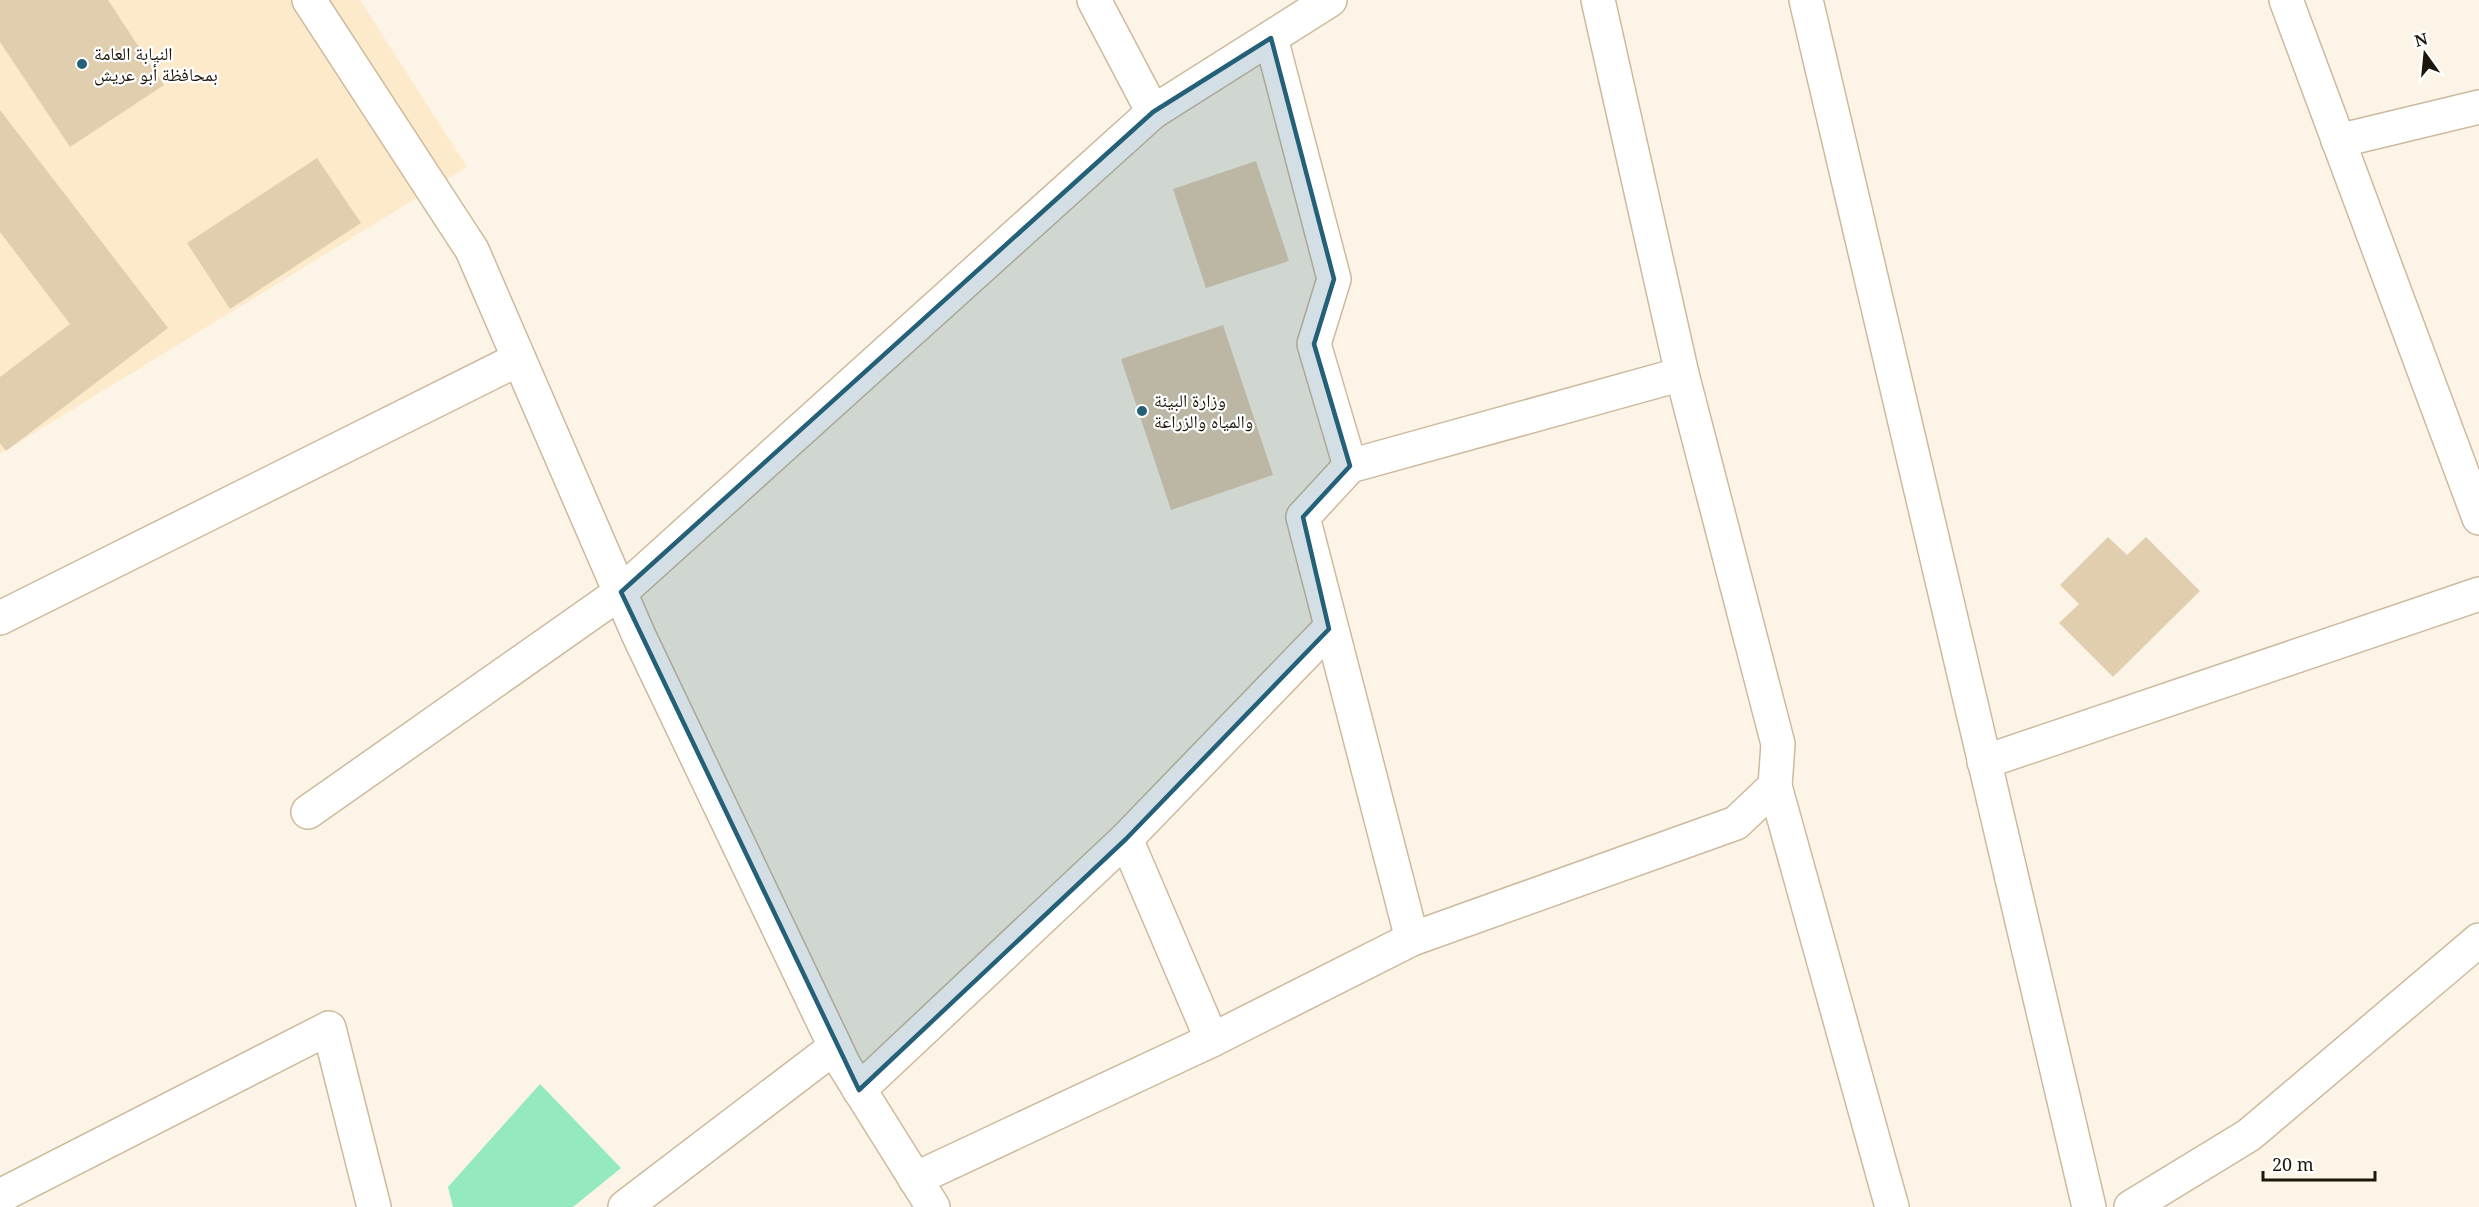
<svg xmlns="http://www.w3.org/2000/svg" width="2479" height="1207" viewBox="0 0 2479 1207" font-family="'Noto Serif','Noto Naskh Arabic',serif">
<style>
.built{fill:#fdeacb}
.green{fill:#94e9be}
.building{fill:#e1ceaf}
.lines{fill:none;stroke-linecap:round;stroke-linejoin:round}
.minor-casing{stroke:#cdba9c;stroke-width:36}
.minor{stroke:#fff;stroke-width:33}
.marked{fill:#256079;fill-opacity:0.2;stroke:#256079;stroke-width:4.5;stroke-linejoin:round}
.poi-dot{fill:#256079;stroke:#fff;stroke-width:2}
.labels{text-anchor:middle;stroke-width:4.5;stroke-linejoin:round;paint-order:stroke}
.poi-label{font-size:18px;fill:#1d160a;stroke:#fff;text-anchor:start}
</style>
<rect width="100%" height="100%" fill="#fcf4e7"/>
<polygon class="built" points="0,0 360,0 467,167 0,454"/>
<polygon class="green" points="540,1084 621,1168 573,1207 453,1207 448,1187"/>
<g class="building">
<polygon points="0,0 108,0 164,85 70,147 0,42"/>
<polygon points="0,110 168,328 6,451 0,443 0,377 70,324 0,232"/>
<polygon points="317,158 361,223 230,309 187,243"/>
<polygon points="1256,161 1289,261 1206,288 1173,189"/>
<polygon points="1223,325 1273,475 1171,510 1121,359"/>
<polygon points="2108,537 2127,555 2146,537 2200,591 2113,677 2059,623 2079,604 2060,585"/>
</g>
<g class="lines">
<g class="minor-casing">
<g id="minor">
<polyline points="309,0 472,250 639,636 844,1065 933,1207"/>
<polyline points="1094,0 1153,112"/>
<polyline points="1806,0 2089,1207"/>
<polyline points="2286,0 2479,518"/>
<polyline points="1271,38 1334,279 1314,344 1350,466 1682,374 1598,0"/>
<polyline points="2338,141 2479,107"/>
<polyline points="0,618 519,359"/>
<polyline points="1984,762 2479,594"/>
<polyline points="1775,786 1892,1207"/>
<polyline points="308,812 621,592 1153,112 1330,0"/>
<polyline points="1412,939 1736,823 1775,786 1778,744 1682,374"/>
<polyline points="1212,1040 1126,839 1329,629"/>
<polyline points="859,1090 1126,839"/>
<polyline points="915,1179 1212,1040 1412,939 1303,517 1350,466"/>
<polyline points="0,1196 329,1028 374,1207"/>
<polyline points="625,1207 835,1047"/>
<polyline points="2131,1207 2249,1135 2479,940"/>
</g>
</g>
<use href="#minor" class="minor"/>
</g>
<path class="marked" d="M1271,38L1334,279L1314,344L1350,466L1303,517L1329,629L1126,839L859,1090L621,592L1153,112Z"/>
<g class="poi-dot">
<circle cx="82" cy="64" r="6"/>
<circle cx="1142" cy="411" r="6"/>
</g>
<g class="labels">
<g class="poi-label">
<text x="94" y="60">النيابة العامة<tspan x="94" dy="21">بمحافظة أبو عريش</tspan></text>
<text x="1154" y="407">وزارة البيئة<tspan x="1154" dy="21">والمياه والزراعة</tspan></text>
</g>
</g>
<g transform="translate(2425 54) rotate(345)" stroke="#ffffff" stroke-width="4.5" paint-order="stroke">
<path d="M0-4.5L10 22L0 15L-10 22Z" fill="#1d160a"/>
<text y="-9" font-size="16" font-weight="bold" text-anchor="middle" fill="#1d160a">N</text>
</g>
<path d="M2263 1171v9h112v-9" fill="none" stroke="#1d160a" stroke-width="3"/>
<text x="2272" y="1171" font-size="18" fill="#1d160a" stroke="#ffffff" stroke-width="4.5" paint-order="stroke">20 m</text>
</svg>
